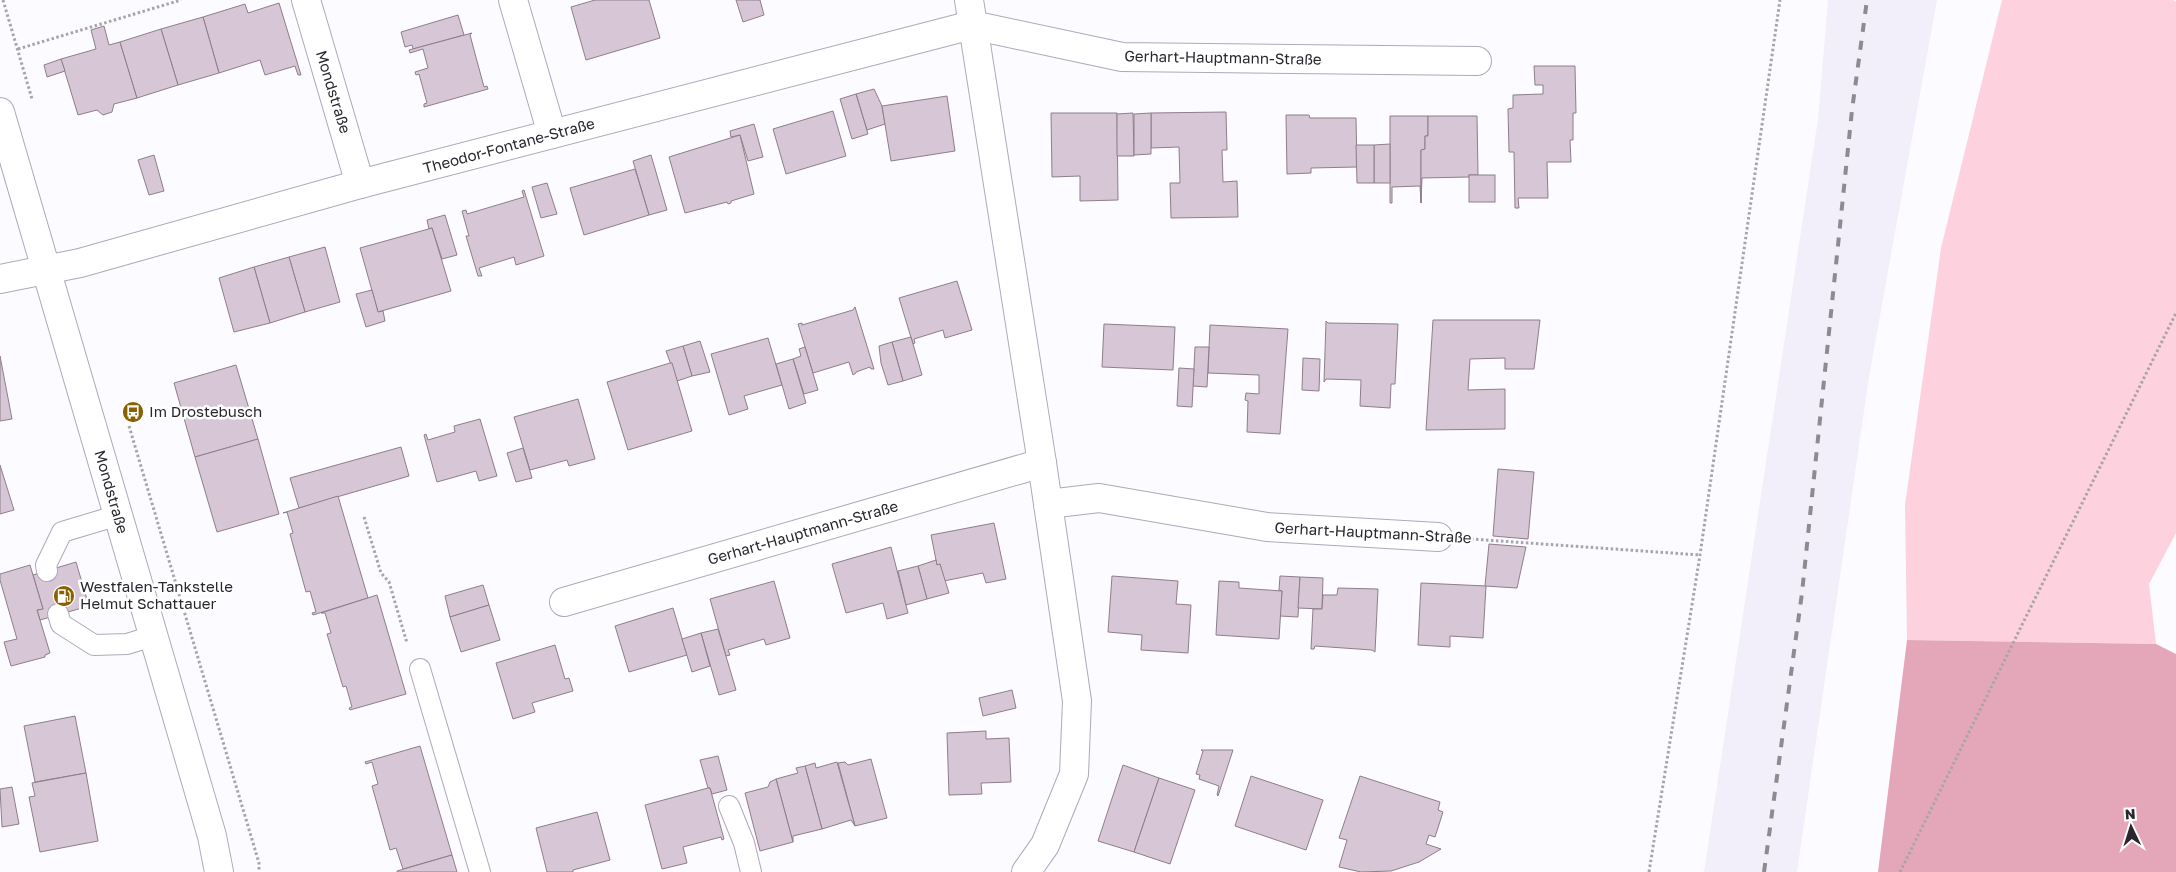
<svg xmlns="http://www.w3.org/2000/svg" width="2176" height="872" viewBox="0 0 2176 872" font-family="'Golos Text',sans-serif">
<style>
.built{fill:#f3effa}
.green{fill:#fed1df}
.forest{fill:#e4a7ba}
.building{fill:#d7c6d5;stroke:#8e7e8c}
.lines{fill:none;stroke-linecap:round;stroke-linejoin:round}
.lane-casing{stroke:#afa8ba;stroke-width:22}
.street-casing{stroke:#afa8ba;stroke-width:30}
.secondary-casing{stroke:#afa8ba;stroke-width:30}
.path{stroke:#a7a5aa;stroke-width:3;stroke-dasharray:2.5 2.5;stroke-linecap:butt}
.lane{stroke:#fff;stroke-width:20}
.street{stroke:#fff;stroke-width:28}
.secondary{stroke:#fff;stroke-width:28}
.rail{stroke:#8d8b90;stroke-width:4;stroke-dasharray:9 9;stroke-linecap:butt}
.labels{text-anchor:middle;stroke-width:5;stroke-linejoin:round;paint-order:stroke}
.street-label{font-size:15px;fill:#29262d;stroke:#fff}
.poi-label{font-size:15px;fill:#29262d;stroke:#fff;text-anchor:start}
</style>
<rect width="100%" height="100%" fill="#fcfbff"/>
<polygon class="built" points="1828,0 1937,0 1869,377 1797,872 1704,872 1818,119"/>
<polygon class="green" points="2002,0 2173,0 2176,2 2176,533 2149,584 2156,644 1907,640 1905,505 1941,248"/>
<polygon class="forest" points="1907,640 2156,644 2176,654 2176,872 1878,872"/>
<g class="building">
<polygon points="595,0 649,0 660,38 586,60 571,7"/>
<polygon points="736,0 760,0 764,15 743,22"/>
<polygon points="279,3 301,75 298,75 295,66 265,75 260,60 219,73 203,17 245,4 248,13"/>
<polygon points="458,15 464,35 413,49 412,45 405,47 401,32"/>
<polygon points="203,17 219,73 178,85 161,29"/>
<polygon points="104,26 109,45 120,42 137,98 114,104 112,112 103,115 97,110 78,115 61,59 96,49 91,30"/>
<polygon points="161,29 178,85 137,98 120,42"/>
<polygon points="472,33 470,35 484,87 487,86 488,89 424,107 424,104 427,103 419,74 416,75 415,72 428,68 423,49 410,53 409,50"/>
<polygon points="61,59 65,71 47,77 44,65"/>
<polygon points="1534,66 1575,66 1576,113 1573,113 1573,140 1570,140 1571,162 1547,162 1548,198 1518,198 1519,208 1515,208 1514,152 1509,152 1508,109 1513,108 1513,95 1543,94 1543,85 1535,85"/>
<polygon points="874,89 882,106 885,124 867,130 856,94"/>
<polygon points="856,94 868,134 852,139 840,99"/>
<polygon points="947,96 955,151 891,161 882,106"/>
<polygon points="833,111 846,156 786,174 773,129"/>
<polygon points="1226,112 1227,150 1222,150 1223,182 1237,181 1238,217 1171,218 1170,183 1180,183 1179,147 1151,148 1151,113"/>
<polygon points="1051,113 1117,113 1118,200 1080,201 1080,176 1052,177"/>
<polygon points="1133,113 1134,156 1117,156 1117,114"/>
<polygon points="1151,113 1151,154 1134,155 1134,114"/>
<polygon points="1286,115 1309,115 1310,118 1356,118 1357,167 1311,168 1311,173 1287,174"/>
<polygon points="1390,116 1428,116 1428,136 1425,136 1425,149 1421,150 1421,203 1420,186 1392,187 1392,203 1390,203"/>
<polygon points="1428,116 1477,116 1478,175 1469,175 1469,177 1422,178 1421,203 1421,150 1425,149 1425,136 1428,136"/>
<polygon points="754,124 763,157 748,161 740,135 731,137 730,131"/>
<polygon points="740,135 754,194 731,201 731,203 728,204 727,202 685,213 669,157"/>
<polygon points="1390,144 1390,183 1374,183 1374,145"/>
<polygon points="1356,145 1374,145 1374,183 1357,183"/>
<polygon points="154,155 164,191 149,195 138,160"/>
<polygon points="651,155 667,210 649,215 633,161"/>
<polygon points="635,169 649,215 584,235 570,188"/>
<rect x="1469" y="175" width="26" height="27"/>
<polygon points="547,183 557,214 541,218 532,187"/>
<polygon points="524,190 544,256 516,265 514,257 479,268 482,276 478,276 466,236 469,236 462,211 466,210 467,214 524,197 522,191"/>
<polygon points="445,215 457,255 442,259 432,228 429,229 427,220"/>
<polygon points="432,228 451,291 378,312 360,248"/>
<polygon points="325,247 340,302 305,312 289,257"/>
<polygon points="289,257 305,312 270,323 254,267"/>
<polygon points="254,267 270,323 234,332 219,278"/>
<polygon points="957,281 972,330 945,338 943,330 914,339 915,343 913,344 899,298"/>
<polygon points="372,290 378,312 383,311 385,321 366,327 356,294"/>
<polygon points="855,307 874,369 871,369 870,367 856,372 856,373 853,375 849,362 813,373 798,324 802,323 802,325 853,310"/>
<polygon points="1433,320 1540,320 1534,369 1505,369 1505,358 1470,359 1468,390 1505,389 1505,429 1426,430"/>
<polygon points="1326,321 1328,323 1398,324 1395,384 1391,384 1390,408 1360,406 1361,380 1326,379 1324,382"/>
<polygon points="1104,324 1175,327 1173,370 1102,367"/>
<polygon points="1210,325 1288,329 1280,434 1247,432 1248,401 1245,400 1246,393 1259,394 1259,375 1208,373"/>
<polygon points="911,337 922,375 903,381 892,342"/>
<polygon points="768,338 782,385 744,396 748,409 729,415 711,354"/>
<polygon points="700,341 710,372 692,376 683,346"/>
<polygon points="892,342 903,381 888,385 881,363 879,346"/>
<polygon points="683,346 692,376 677,381 666,351"/>
<polygon points="805,347 818,390 804,394 793,359 801,356 799,349"/>
<polygon points="1195,347 1209,347 1207,387 1193,386"/>
<polygon points="0,356 12,419 0,421"/>
<polygon points="1303,358 1320,359 1319,391 1302,390"/>
<polygon points="793,359 806,403 789,409 776,364"/>
<polygon points="670,363 672,363 692,431 628,450 607,382"/>
<polygon points="236,365 258,439 195,457 174,383"/>
<polygon points="1179,368 1194,369 1192,407 1177,406"/>
<polygon points="578,399 595,459 569,466 567,460 530,470 514,417"/>
<polygon points="480,419 497,476 479,481 476,471 437,482 424,435 426,434 428,440 455,432 454,426"/>
<polygon points="258,439 279,514 217,532 195,457"/>
<polygon points="401,447 409,476 299,508 290,478"/>
<polygon points="523,448 532,478 516,482 507,453"/>
<polygon points="0,465 14,510 0,514"/>
<polygon points="1498,469 1534,472 1528,539 1493,536"/>
<polygon points="338,496 368,598 313,615 312,613 316,612 310,591 306,592 290,534 293,533 287,512 283,513"/>
<polygon points="994,523 1006,579 986,583 983,573 944,581 940,564 937,565 931,535"/>
<polygon points="1489,544 1526,547 1517,588 1485,586"/>
<polygon points="891,547 908,613 887,619 883,603 846,613 832,564"/>
<polygon points="936,560 937,565 940,564 949,593 927,599 918,566"/>
<polygon points="76,562 89,606 40,620 37,610 43,609 33,575"/>
<polygon points="30,565 43,609 37,610 50,653 45,655 45,657 11,666 4,642 17,639 0,580 0,574"/>
<polygon points="918,566 927,599 906,605 898,571"/>
<polygon points="1112,576 1178,581 1176,604 1191,605 1188,653 1141,650 1142,635 1108,632"/>
<polygon points="1280,576 1300,577 1298,617 1280,616 1282,591 1279,590"/>
<polygon points="1300,577 1323,578 1322,609 1298,608"/>
<polygon points="774,581 790,638 766,645 764,639 728,650 730,655 726,656 710,599"/>
<polygon points="1219,581 1239,582 1239,588 1282,591 1279,639 1216,635"/>
<polygon points="1421,583 1486,586 1483,638 1450,636 1450,647 1418,645"/>
<polygon points="483,585 489,605 450,617 445,596"/>
<polygon points="1338,588 1378,589 1375,652 1372,650 1315,646 1314,649 1311,649 1313,609 1322,609 1323,595 1337,595"/>
<polygon points="377,595 406,694 350,710 349,708 352,707 346,686 343,687 327,634 331,633 325,613 321,613"/>
<polygon points="489,605 500,640 461,652 450,617"/>
<polygon points="673,608 687,655 629,672 615,626"/>
<polygon points="718,629 736,690 719,695 701,633"/>
<polygon points="701,633 710,666 692,672 682,639"/>
<polygon points="555,645 565,679 569,678 573,691 532,703 535,712 513,719 496,663"/>
<polygon points="1012,690 1016,708 983,716 979,698"/>
<polygon points="75,716 86,773 35,782 24,726"/>
<polygon points="986,731 986,739 1009,738 1011,782 981,783 982,794 949,795 947,733"/>
<polygon points="420,746 452,855 403,869 396,848 390,850 372,786 378,784 372,762 366,764 365,762"/>
<polygon points="1201,750 1233,750 1218,796 1217,795 1219,786 1199,779 1200,775 1196,774 1203,751"/>
<polygon points="718,756 727,790 712,794 710,788 708,788 700,760"/>
<polygon points="871,759 887,818 855,826 838,763 845,762 848,765"/>
<polygon points="837,762 855,826 851,820 822,829 805,766 815,763 816,768"/>
<polygon points="1123,765 1159,778 1134,852 1098,841"/>
<polygon points="805,766 822,829 793,836 793,842 776,779 798,773 796,768"/>
<polygon points="86,773 98,841 40,852 29,797 35,796 32,783"/>
<polygon points="1251,776 1323,800 1306,850 1235,826"/>
<polygon points="1360,776 1440,802 1438,810 1443,812 1435,837 1429,835 1426,844 1441,849 1419,862 1391,871 1361,872 1339,867 1347,840 1339,838"/>
<polygon points="1159,778 1195,790 1170,864 1134,852"/>
<polygon points="776,779 793,842 760,851 745,793 768,787 770,782"/>
<polygon points="12,787 19,824 2,827 0,789"/>
<polygon points="708,788 710,788 724,839 722,840 721,837 683,847 687,863 662,869 645,805"/>
<polygon points="597,812 610,860 573,870 573,872 547,872 536,828"/>
<polygon points="452,855 457,872 397,872 397,871"/>
</g>
<g class="lines">
<g class="lane-casing">
<g id="lane">
<polyline points="47,571 46,565 62,532 119,515"/>
<polyline points="58,614 61,624 94,645 127,644 153,636"/>
<polyline points="420,669 480,872"/>
<polyline points="729,806 744,843 751,872"/>
</g>
</g>
<g class="street-casing">
<g id="street">
<polyline points="306,0 360,184"/>
<polyline points="513,0 552,134"/>
<polyline points="969,0 1042,463 1077,701 1074,774 1045,845 1026,872"/>
<polyline points="0,279 80,263 360,184 972,25 1122,57 1477,61"/>
<polyline points="1048,504 1099,498 1267,527 1438,537"/>
<polyline points="564,602 1042,463"/>
</g>
</g>
<g class="secondary-casing">
<polyline id="secondary" points="0,112 212,836 219,872"/>
</g>
<g class="path">
<polyline points="3,0 32,99"/>
<polyline points="18,49 181,0"/>
<polyline points="129,426 259,863 259,872"/>
<polyline points="364,517 381,573 389,582 407,643"/>
<polyline points="1471,539 1700,555"/>
<polyline points="1649,872 1700,555 1780,0"/>
<polyline points="1900,872 2176,313"/>
</g>
<use href="#lane" class="lane"/>
<use href="#street" class="street"/>
<use href="#secondary" class="secondary"/>
<polyline class="rail" points="1764,872 1802,593 1852,110 1867,0"/>
</g>
<defs>
<g id="bus-disc" transform="scale(1.125)"><circle r="9.5" fill="#886100" stroke="#fff"/><path d="M-5-6H5V4H4V6H2V4H-2V6H-4V4H-5ZM-3.5-4V0h7V-4ZM-3.5 1.2v1.5H-2V1.2ZM2 1.2v1.5H3.5V1.2Z" fill="#fff"/></g>
<g id="fuel-disc" transform="scale(1.125)"><circle r="9.5" fill="#886100" stroke="#fff"/><path d="M-5.5-6h7V0h2V4h1.3V-2.5L3-4.5l.8-.8L6-3V5H2.5V1h-1V6h-7ZM-4.2-4.7v3.2H.2V-4.7Z" fill="#fff"/></g>
</defs>
<g fill-rule="evenodd">
<use href="#bus-disc" x="133" y="412"/>
<use href="#fuel-disc" x="64" y="596"/>
</g>
<g class="labels">
<g class="street-label">
<text transform="translate(1223 58) rotate(1)" y="5">Gerhart-Hauptmann-Straße</text>
<text transform="translate(333 92) rotate(73)" y="5">Mondstraße</text>
<text transform="translate(509 146) rotate(-15)" y="5">Theodor-Fontane-Straße</text>
<text transform="translate(111 492) rotate(74)" y="5">Mondstraße</text>
<text transform="translate(803 533) rotate(-16)" y="5">Gerhart-Hauptmann-Straße</text>
<text transform="translate(1373 533) rotate(3)" y="5">Gerhart-Hauptmann-Straße</text>
</g>
<g class="poi-label">
<text x="149" y="417">Im Drostebusch</text>
<text x="80" y="592">Westfalen-Tankstelle<tspan x="80" dy="17">Helmut Schattauer</tspan></text>
</g>
</g>
<g transform="translate(2131 827) rotate(356)" stroke="#ffffff" stroke-width="4" paint-order="stroke">
<path d="M0-4L9 19L0 12L-9 19Z" fill="#29262d"/>
<text y="-8" font-size="14" font-weight="bold" text-anchor="middle" fill="#29262d">N</text>
</g>
</svg>
